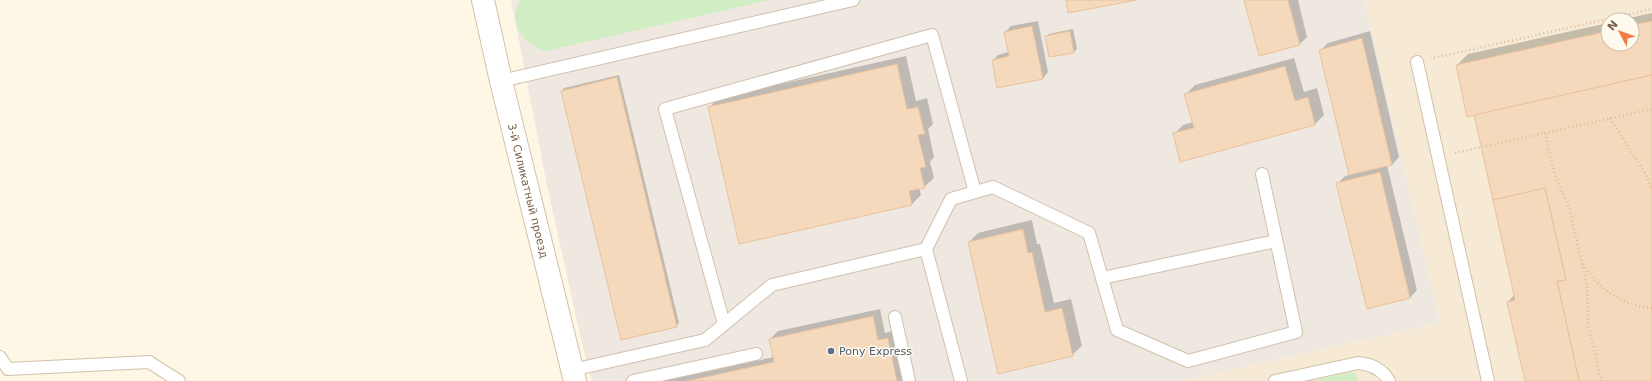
<svg xmlns="http://www.w3.org/2000/svg" width="1652" height="381" viewBox="0 0 1652 381" font-family="'DejaVu Sans',sans-serif">
<style>
.residential{fill:#f6ead4;fill-rule:evenodd}
.industrial{fill:#eee8e0}
.green{fill:#d0edc3}
.shadow{fill:#0003}
.building{fill:#f5d9bc;stroke:#e9c19b}
.lines{fill:none;stroke-linecap:round;stroke-linejoin:round}
.service-casing{stroke:#d1c0ab;stroke-width:14}
.tertiary-casing{stroke:#d1c0ab;stroke-width:24}
.path{stroke:#dbbc9e;stroke-width:2.5;stroke-dasharray:1 3;stroke-linecap:butt}
.service{stroke:#fff;stroke-width:12}
.tertiary{stroke:#fff;stroke-width:22}
.service-dot{fill:#5c6f8a;stroke:#fffaee;stroke-width:1.5}
.labels{text-anchor:middle;stroke-width:3;stroke-linejoin:round;paint-order:stroke}
.street-label{font-size:11px;fill:#7a5f48;stroke:#fffaee}
.service-label{font-size:11px;fill:#4e5e75;stroke:#fffaee;text-anchor:start}
</style>
<rect width="100%" height="100%" fill="#fef7e6"/>
<path class="residential" d="M1365,0H1652V381H1182L1440,323ZM1608,20H1632V44H1608Z"/>
<polygon class="industrial" points="511,0 1365,0 1440,323 1182,381 592,381 580,335 547,185"/>
<g class="green">
<path d="M521,0H770L546,51C525,47 505,20 521,0Z"/>
<polygon points="1351,372 1356,374 1358,381 1310,381"/>
</g>
<g class="shadow">
<polygon points="1245,0 1298,0 1307,37 1300,44"/>
<polygon points="1652,13 1652,381 1526,381 1508,302 1515,294 1475,116 1457,65 1468,54 1608,23 1608,44 1632,44 1632,20 1620,20"/>
<polygon points="1038,21 1048,72 1043,78 993,60 998,55 1009,52 1005,32 1011,26"/>
<polygon points="1073,29 1077,49 1074,52 1050,56 1046,37 1049,34"/>
<polygon points="1370,31 1399,157 1392,165 1387,165 1417,290 1410,298 1338,183 1345,176 1349,175 1321,50 1328,43"/>
<polygon points="906,56 916,101 927,98 933,124 928,129 934,157 930,162 934,178 924,187 919,188 921,195 912,204 709,108 718,98"/>
<polygon points="1294,58 1304,92 1317,88 1324,115 1315,124 1181,161 1174,134 1183,125 1193,122 1186,94 1195,85"/>
<polygon points="619,75 679,323 676,326 562,91 564,88"/>
<polygon points="1032,220 1037,244 1040,244 1054,303 1071,299 1082,346 1072,355 969,242 978,233"/>
<polygon points="880,309 885,333 895,330 906,381 662,381 774,357 770,339 778,331"/>
</g>
<g class="building">
<polygon points="1066,0 1137,0 1068,13"/>
<polygon points="1244,0 1288,0 1300,45 1259,56"/>
<polygon points="1652,21 1652,75 1467,117 1456,65 1608,31 1608,44 1632,44 1632,25"/>
<polygon points="1032,26 1043,79 997,88 992,60 1009,56 1004,32"/>
<polygon points="1070,31 1074,53 1049,57 1045,36"/>
<polygon points="1362,38 1392,165 1349,175 1319,50"/>
<polygon points="897,64 907,109 918,107 925,134 918,135 926,167 920,168 925,188 909,191 912,205 739,244 708,107"/>
<polygon points="1285,66 1295,101 1308,97 1315,125 1180,162 1173,133 1194,128 1184,94"/>
<polygon points="1652,75 1652,381 1579,381 1557,281 1566,280 1545,188 1493,200 1474,115"/>
<polygon points="617,77 677,327 621,340 561,91"/>
<polygon points="1380,172 1410,298 1367,309 1336,183"/>
<polygon points="1545,188 1566,280 1557,281 1579,381 1525,381 1507,302 1515,300 1493,200"/>
<polygon points="1023,229 1028,253 1032,252 1045,312 1062,308 1073,356 998,374 968,242"/>
<polygon points="873,316 878,340 888,338 897,381 687,381 774,362 769,339"/>
</g>
<g class="lines">
<g class="service-casing">
<g id="service">
<polyline points="1417,62 1488,381"/>
<polyline points="501,81 853,0"/>
<polyline points="926,249 951,199 993,187 1089,233 1117,330 1188,361 1296,332 1262,174"/>
<polyline points="1102,278 1276,241"/>
<polyline points="895,317 909,381"/>
<polyline points="724,324 665,109 932,35 975,192"/>
<polyline points="0,357 8,369 149,362 179,381"/>
<polyline points="572,370 705,340 772,285 926,249 961,381"/>
<polyline points="633,381 756,354"/>
<path d="M1275,381L1358,363C1372,364 1382,369 1389,381"/>
</g>
</g>
<g class="tertiary-casing">
<g id="tertiary">
<path id="s1" d="M483,0L501,81L575,381"/>
</g>
</g>
<g class="path">
<polyline points="1434,58 1652,9"/>
<polyline points="1610,118 1645,173 1652,190"/>
<polyline points="1545,133 1556,179 1569,207 1587,286 1588,323 1601,381"/>
<polyline points="1455,153 1652,109"/>
<path d="M1583,264C1597,288 1623,306 1652,308"/>
</g>
<use href="#service" class="service"/>
<use href="#tertiary" class="tertiary"/>
</g>
<circle class="service-dot" cx="831" cy="351" r="4"/>
<g class="labels">
<g class="street-label">
<text dy="4" stroke="none"><textPath href="#s1" startOffset="196">3-й Силикатный проезд</textPath></text>
</g>
<g class="service-label">
<text x="839" y="355">Pony Express</text>
</g>
</g>
<g transform="translate(1620 32) rotate(311)"><circle r="19" fill="#fffaee" stroke="#cabcac"/>
<path d="M0-3L7 15L0 10L-7 15Z" fill="#f07b43"/>
<text y="-6" font-size="11" font-weight="bold" text-anchor="middle" fill="#7a5f48">N</text>
</g>
</svg>
